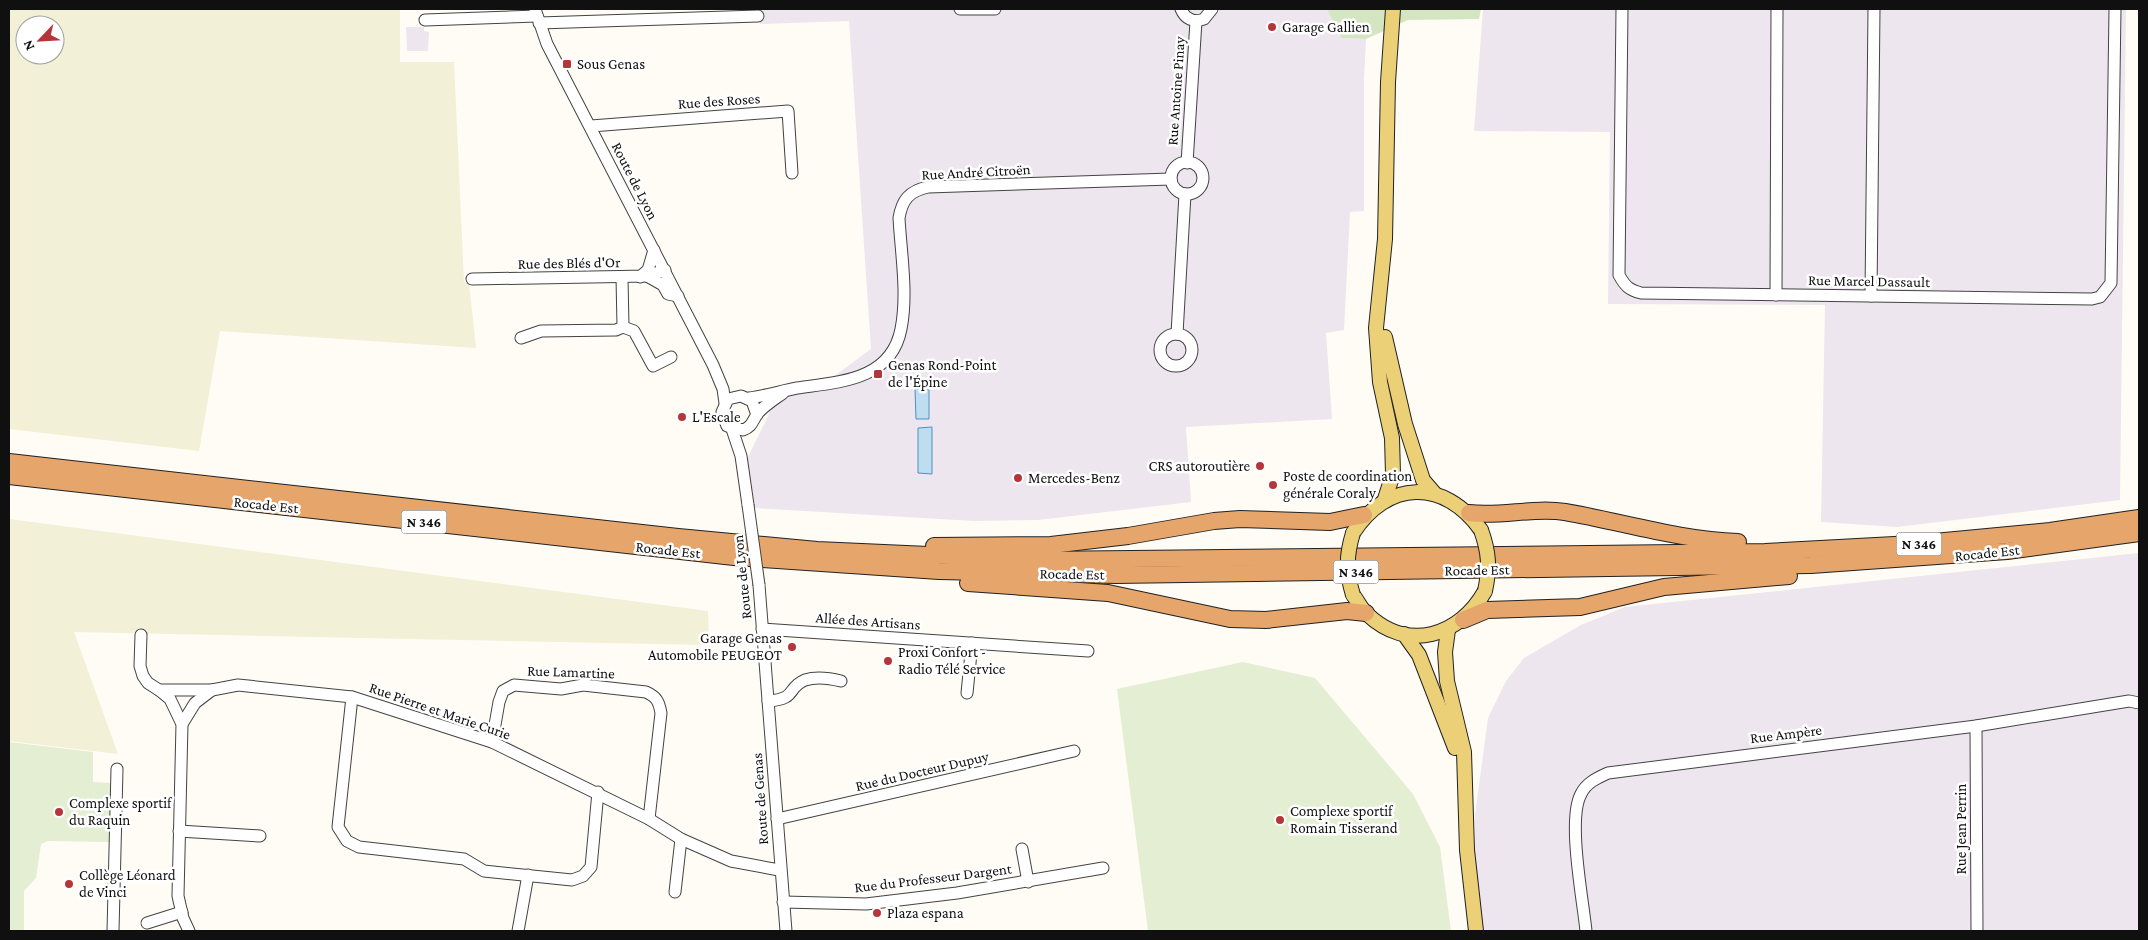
<svg xmlns="http://www.w3.org/2000/svg" width="2148" height="940" viewBox="0 0 2148 940" font-family="'Crimson Pro',serif">
<style>
.industrial{fill:#ede6ee}
.farmland{fill:#f2f0d6;fill-rule:evenodd}
.green{fill:#d4e6c1}
.pitch{fill:#e4eed2}
.water{fill:#beddf1;stroke:#4c91c1}
.lines{fill:none;stroke-linecap:round;stroke-linejoin:round}
.minor-casing{stroke:#434343;stroke-width:13}
.major-casing{stroke:#212121;stroke-width:16}
.highway-casing{stroke:#212121;stroke-width:18}
.minor{stroke:#fff;stroke-width:11}
.major{stroke:#ebd078;stroke-width:14}
.highway{stroke:#e6a56b;stroke-width:16}
.minor-bridge-casing{stroke:#434343;stroke-width:13;stroke-linecap:butt}
.major-bridge-casing{stroke:#212121;stroke-width:16;stroke-linecap:butt}
.minor-bridge{stroke:#fff;stroke-width:11}
.major-bridge{stroke:#ebd078;stroke-width:14}
.poi-dot{fill:#b4353a;stroke:#fff;stroke-width:2}
.labels{text-anchor:middle;stroke-width:5;stroke-linejoin:round;paint-order:stroke}
.shield{fill:#fff;stroke:#585858;stroke-width:1}
.shield-label{font-size:14px;font-weight:bold;fill:#101010}
.poi-label{font-size:15px;fill:#101010;stroke:#fff;text-anchor:start}
.street-label{font-size:15px;fill:#101010;stroke:#fff}
</style>
<rect width="100%" height="100%" fill="#fefcf5"/>
<g class="industrial">
<polygon points="759,9 1327,9 1341,38 1366,39 1364,80 1364,211 1350,212 1344,330 1326,333 1332,419 1186,427 1191,502 1038,520 974,521 755,508 747,459 769,414 765,400 826,382 871,349 849,21 760,24"/>
<polygon points="1483,9 2126,9 2120,500 1897,527 1821,522 1825,305 1608,304 1610,132 1474,131"/>
<polygon points="406,27 424,27 424,31 429,32 428,51 407,51"/>
<polygon points="2139,553 2139,931 1481,931 1475,878 1475,815 1488,718 1506,681 1524,658 1581,625 1625,607"/>
</g>
<g class="farmland">
<path d="M9,9H400V62H454L464,282L469,283L476,348L220,331L199,451L9,429ZM25,25H55V55H25Z"/>
<polygon points="9,519 708,611 709,645 74,632 118,754 9,741"/>
</g>
<polygon class="green" points="1327,9 1481,9 1479,19 1408,20 1366,39 1341,38"/>
<g class="pitch">
<polygon points="1243,662 1315,678 1413,794 1440,847 1451,931 1148,931 1117,689"/>
<polygon points="9,742 93,752 93,782 111,783 109,842 48,841 41,844 36,878 24,891 24,931 9,931"/>
</g>
<g class="water">
<polygon points="915,389 929,389 929,419 916,419"/>
<polygon points="932,427 932,474 918,473 918,428"/>
</g>
<g class="lines">
<g class="minor-casing">
<g id="minor">
<polyline points="535,9 547,44 713,365 723,389 725,403"/>
<polyline points="960,9 995,9"/>
<path d="M1181,9C1185,19 1194,23 1204,19L1212,9"/>
<path d="M1622,9L1619,275C1625,286 1629,290 1641,293L2092,299L2100,297L2111,283L2115,9"/>
<polyline points="425,20 537,16"/>
<polyline points="539,23 758,16"/>
<polyline points="591,126 788,111 792,173"/>
<circle cx="1187" cy="178" r="16"/>
<polyline points="1187,163 1196,21"/>
<polyline points="647,276 663,285 668,294 678,296"/>
<polyline points="640,277 648,270 654,250"/>
<polyline points="472,279 647,276 665,270"/>
<polyline points="1776,295 1777,9"/>
<polyline points="1871,296 1874,9"/>
<polyline points="623,327 634,331 653,366 671,357"/>
<polyline points="1177,334 1185,194"/>
<circle cx="1176" cy="350" r="16"/>
<polyline points="521,338 541,331 616,330 623,327 622,277"/>
<path d="M749,398C765,396 781,391 797,388C838,382 891,381 901,329C908,294 901,254 899,218C902,200 909,191 928,187L1171,179"/>
<path d="M757,415L752,401L741,396L728,399L722,412L727,426L743,430C753,426 752,421 758,413C765,405 775,399 783,393"/>
<polyline points="732,429 741,456 748,505"/>
<polyline points="759,585 786,931"/>
<polyline points="762,629 1088,651"/>
<polyline points="141,635 140,666 143,676 148,683 159,690 212,690 238,685 352,697 492,742 649,819 681,839 731,861 779,870"/>
<polyline points="159,690 170,699 182,724 178,896 183,918 189,931"/>
<polyline points="967,693 972,643"/>
<polyline points="352,697 338,827 347,841 359,847 464,859 484,871 572,880 583,876 591,867 598,792"/>
<path d="M768,701C798,699 786,688 805,680C817,676 829,678 841,681"/>
<polyline points="182,724 195,703 212,690"/>
<polyline points="1976,726 1977,931"/>
<path d="M492,742L499,702L503,691L514,685L561,689L583,685L646,692C657,697 659,702 661,713L649,819"/>
<polyline points="777,819 1074,751"/>
<polyline points="179,831 260,836"/>
<polyline points="1022,849 1028,882"/>
<polyline points="675,892 681,839"/>
<polyline points="783,902 866,904 957,893 1103,868"/>
<polyline points="147,923 182,912"/>
<polyline points="113,931 117,769"/>
<polyline points="518,931 528,875"/>
<path d="M1586,931C1583,900 1567,819 1581,794C1586,783 1597,778 1608,773L1976,726L2129,701L2139,703"/>
</g>
</g>
<g class="major-casing">
<g id="major">
<polyline points="1385,337 1405,424 1423,480 1435,494"/>
<polyline points="1385,499 1393,474 1392,438 1380,382 1376,328 1385,239 1388,82 1393,9"/>
<path d="M1353,533C1387,480 1444,478 1481,530"/>
<path d="M1353,595C1358,601 1361,609 1367,614C1408,653 1460,636 1485,591"/>
<polyline points="1448,630 1445,652 1447,681 1464,752 1467,850 1476,931"/>
<polyline points="1404,634 1419,655 1455,748"/>
</g>
</g>
<g class="highway-casing">
<g id="highway">
<polyline points="9,462 678,537 817,550 1038,560 1765,552 1913,544 2050,531 2139,518"/>
<polyline points="9,476 734,557 939,571 1116,575 1811,565 2007,551 2139,533"/>
<path d="M1469,513C1501,517 1534,507 1565,512C1623,522 1679,540 1738,542"/>
<polyline points="934,546 1051,545 1128,536 1214,521 1240,519 1330,522 1364,515"/>
<polyline points="968,583 1108,593 1230,619 1266,620 1347,611 1366,613"/>
<polyline points="1463,620 1487,610 1580,607 1664,587 1789,576"/>
</g>
</g>
<use href="#minor" class="minor"/>
<use href="#major" class="major"/>
<use href="#highway" class="highway"/>
<g class="minor-bridge-casing">
<polyline id="minor-bridge" points="748,505 759,585"/>
</g>
<g class="major-bridge-casing">
<g id="major-bridge">
<path d="M1481,530C1489,552 1490,568 1485,591"/>
<path d="M1353,533C1346,556 1346,572 1353,595"/>
</g>
</g>
<use href="#minor-bridge" class="minor-bridge"/>
<use href="#major-bridge" class="major-bridge"/>
</g>
<g class="poi-dot">
<circle cx="1272" cy="27" r="5"/>
<rect x="562" y="59" width="10" height="10" rx="2.5"/>
<rect x="873" y="369" width="10" height="10" rx="2.5"/>
<circle cx="682" cy="417" r="5"/>
<circle cx="1260" cy="466" r="5"/>
<circle cx="1018" cy="478" r="5"/>
<circle cx="1273" cy="485" r="5"/>
<circle cx="792" cy="647" r="5"/>
<circle cx="888" cy="661" r="5"/>
<circle cx="59" cy="812" r="5"/>
<circle cx="1280" cy="820" r="5"/>
<circle cx="69" cy="884" r="5"/>
<circle cx="877" cy="913" r="5"/>
</g>
<g class="labels">
<g class="shield">
<rect x="401.5" y="510.5" width="45" height="23" rx="4"/>
<rect x="1896.5" y="532.5" width="45" height="23" rx="4"/>
<rect x="1333.5" y="560.5" width="45" height="23" rx="4"/>
</g>
<g class="shield-label">
<text x="424" y="527">N 346</text>
<text x="1919" y="549">N 346</text>
<text x="1356" y="577">N 346</text>
</g>
<g class="poi-label">
<text x="1282" y="32">Garage Gallien</text>
<text x="577" y="69">Sous Genas</text>
<text x="888" y="370">Genas Rond-Point<tspan x="888" dy="17">de l'Épine</tspan></text>
<text x="692" y="422">L'Escale</text>
<text x="1250" y="471" text-anchor="end">CRS autoroutière</text>
<text x="1283" y="481">Poste de coordination<tspan x="1283" dy="17">générale Coraly</tspan></text>
<text x="1028" y="483">Mercedes-Benz</text>
<text x="782" y="643" text-anchor="end">Garage Genas<tspan x="782" dy="17">Automobile PEUGEOT</tspan></text>
<text x="898" y="657">Proxi Confort -<tspan x="898" dy="17">Radio Télé Service</tspan></text>
<text x="69" y="808">Complexe sportif<tspan x="69" dy="17">du Raquin</tspan></text>
<text x="1290" y="816">Complexe sportif<tspan x="1290" dy="17">Romain Tisserand</tspan></text>
<text x="79" y="880">Collège Léonard<tspan x="79" dy="17">de Vinci</tspan></text>
<text x="887" y="918">Plaza espana</text>
</g>
<g class="street-label">
<text transform="translate(1176 91) rotate(-86)" y="5">Rue Antoine Pinay</text>
<text transform="translate(719 101) rotate(-4)" y="5">Rue des Roses</text>
<text transform="translate(976 172) rotate(-3)" y="5">Rue André Citroën</text>
<text transform="translate(635 181) rotate(63)" y="5">Route de Lyon</text>
<text transform="translate(569 263) rotate(-1)" y="5">Rue des Blés d'Or</text>
<text transform="translate(1869 281) rotate(1)" y="5">Rue Marcel Dassault</text>
<text transform="translate(266 505) rotate(6)" y="5">Rocade Est</text>
<text transform="translate(668 550) rotate(6)" y="5">Rocade Est</text>
<text transform="translate(1987 553) rotate(-6)" y="5">Rocade Est</text>
<text transform="translate(1477 570) rotate(-1)" y="5">Rocade Est</text>
<text transform="translate(1072 574) rotate(1)" y="5">Rocade Est</text>
<text transform="translate(742 577) rotate(-96)" y="5">Route de Lyon</text>
<text transform="translate(868 621) rotate(4)" y="5">Allée des Artisans</text>
<text transform="translate(571 672) rotate(2)" y="5">Rue Lamartine</text>
<text transform="translate(440 711) rotate(19)" y="5">Rue Pierre et Marie Curie</text>
<text transform="translate(1786 734) rotate(-7)" y="5">Rue Ampère</text>
<text transform="translate(922 771) rotate(-13)" y="5">Rue du Docteur Dupuy</text>
<text transform="translate(760 799) rotate(-94)" y="5">Route de Genas</text>
<text transform="translate(1961 829) rotate(-90)" y="5">Rue Jean Perrin</text>
<text transform="translate(933 878) rotate(-7)" y="5">Rue du Professeur Dargent</text>
</g>
</g>
<rect width="2148" height="940" fill="none" stroke="#101010" stroke-width="20"/>
<g transform="translate(40 40) rotate(245)"><circle r="24" fill="#ffffff" stroke="#9f9f9f"/>
<path d="M0-4L9 19L0 12L-9 19Z" fill="#b4353a"/>
<text y="-8" font-size="14" font-weight="bold" text-anchor="middle" fill="#101010">N</text>
</g>
</svg>
